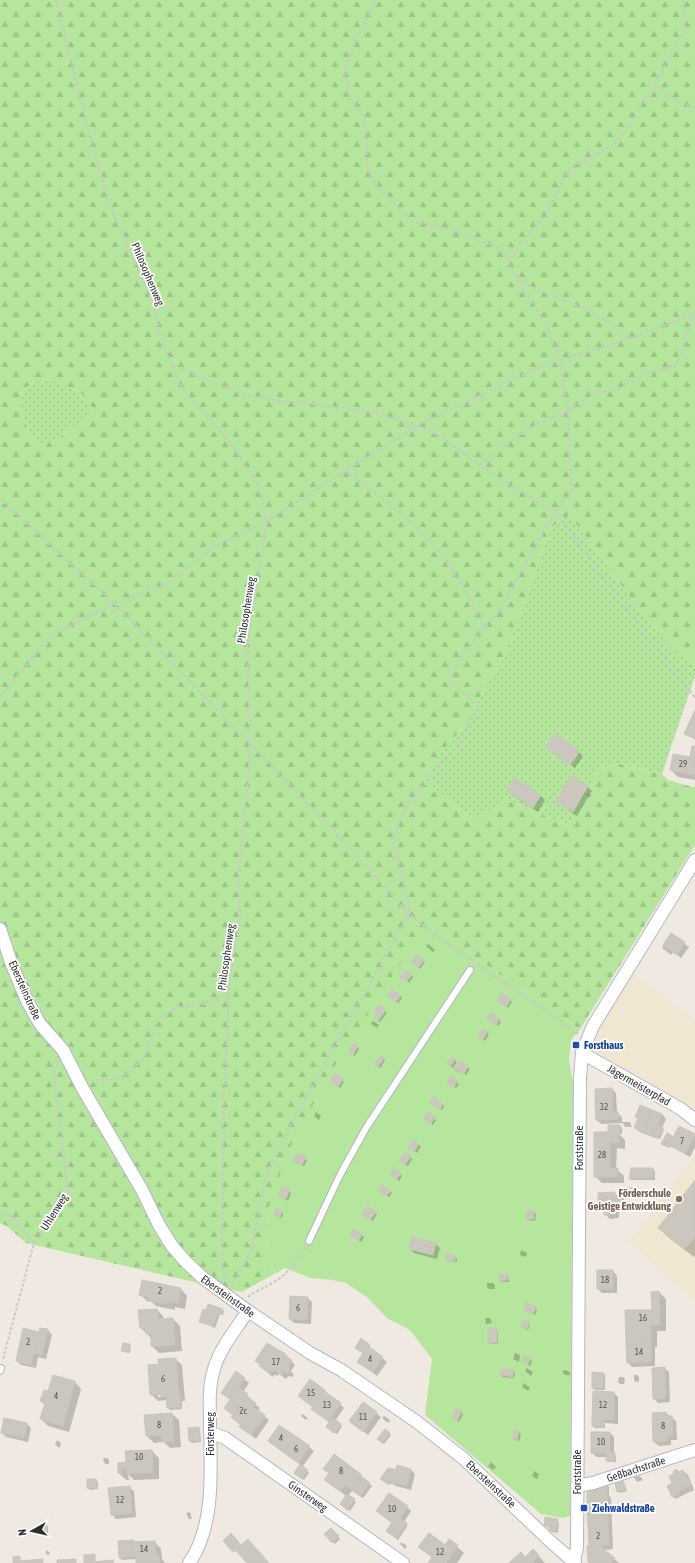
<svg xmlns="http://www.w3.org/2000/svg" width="695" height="1563" viewBox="0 0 695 1563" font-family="'Asap Condensed',sans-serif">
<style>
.education{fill:#f0e6d1}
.grass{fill:url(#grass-dots)}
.forest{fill:url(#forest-firs);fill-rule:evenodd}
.garden{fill:#b6e59e}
.shadow{fill:#0003;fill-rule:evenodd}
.building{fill:#cbc7bf;stroke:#cbc5ba}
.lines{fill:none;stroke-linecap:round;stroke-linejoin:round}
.service-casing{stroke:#b4b7c1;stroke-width:8}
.minor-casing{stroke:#b4b7c1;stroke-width:14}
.path{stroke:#c9c9c9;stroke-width:2;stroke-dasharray:3 2;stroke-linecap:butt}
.service{stroke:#fff;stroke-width:6}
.minor{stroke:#fff;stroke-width:12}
.transit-dot{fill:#1a4fb4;stroke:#fff;stroke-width:1.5}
.education-dot{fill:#8d6e63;stroke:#fff;stroke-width:1.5}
.labels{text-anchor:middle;stroke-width:3.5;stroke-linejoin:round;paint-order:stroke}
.number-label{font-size:9px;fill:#555452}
.street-label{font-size:11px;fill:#2e2e2e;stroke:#fff}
.transit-label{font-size:11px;font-weight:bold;fill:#164399;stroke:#fff;text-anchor:start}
.education-label{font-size:11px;font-weight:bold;fill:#785e54;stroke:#fff;text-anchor:end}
</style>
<defs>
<pattern id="grass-dots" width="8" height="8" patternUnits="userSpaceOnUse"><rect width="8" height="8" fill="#b6e59e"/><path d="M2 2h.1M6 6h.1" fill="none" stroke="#9dc588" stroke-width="1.8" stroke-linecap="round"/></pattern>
<pattern id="forest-firs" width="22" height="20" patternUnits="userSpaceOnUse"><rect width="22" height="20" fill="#b6e59e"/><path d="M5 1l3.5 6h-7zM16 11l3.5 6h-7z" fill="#9dc588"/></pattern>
</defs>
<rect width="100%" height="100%" fill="#efe9e1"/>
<g class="education">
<polygon points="633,974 695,1020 695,1110 598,1053 592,1045 591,1037"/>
<polygon points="695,1156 695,1301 629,1242"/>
</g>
<g class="grass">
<polygon points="50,379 80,392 91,405 90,415 53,442 39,444 30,434 20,407 22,392 31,383"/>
<polygon points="570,515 647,620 677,654 695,665 695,676 662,774 620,764 597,769 580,815 566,825 515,803 505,801 484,815 473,819 433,788 430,767 465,724 509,646 551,527"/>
</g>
<path class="forest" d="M0,0H695V665L677,654L647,620L570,515L551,527L509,646L465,724L430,767L433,788L473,819L484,815L505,801L515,803L566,825L580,815L597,769L620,764L662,774L668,780L692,787L695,786V845L580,1029L442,935L428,928L268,1209L265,1279L242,1292L203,1284L26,1243L7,1226L0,1223ZM50,379L80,392L91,405L90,415L53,442L39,444L30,434L20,407L22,392L31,383Z"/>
<polygon class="garden" points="428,928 442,935 580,1029 571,1040 569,1060 573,1083 570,1516 562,1518 541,1514 425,1415 432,1359 410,1330 387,1318 368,1298 346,1283 332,1280 311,1278 285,1268 265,1279 268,1209 289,1149 330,1073 422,930"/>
<g class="shadow">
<polygon points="695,713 695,740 686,733"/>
<polygon points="547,747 579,752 583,756 575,768"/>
<polygon points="695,747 695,780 678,777 671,770 691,759"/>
<polygon points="572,777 588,787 592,791 577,816 557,802"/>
<polygon points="515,780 541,796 545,800 538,812 512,795 508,791"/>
<polygon points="671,934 689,947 681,958 673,952 671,955 662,948"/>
<polygon points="428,944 435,950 433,952 426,946"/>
<polygon points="423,961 425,962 420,969 414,964"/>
<polygon points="411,975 413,977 409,983 404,979"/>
<polygon points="400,996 402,998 398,1003 391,998"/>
<polygon points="510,1000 512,1002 508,1008 500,1002"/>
<polygon points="379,1006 387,1013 380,1022 377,1019"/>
<polygon points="490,1020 499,1020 501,1022 498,1026"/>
<polygon points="373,1021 379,1025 377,1028 371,1024"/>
<polygon points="483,1030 489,1034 485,1041 479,1037"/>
<polygon points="357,1047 359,1049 355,1056 352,1054"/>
<polygon points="383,1058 385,1060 380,1068 377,1066"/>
<polygon points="452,1058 457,1062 453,1068 448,1064"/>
<polygon points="460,1062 470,1069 466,1075 460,1071 459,1073 457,1071"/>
<polygon points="342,1080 344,1082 340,1088 333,1083"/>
<polygon points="457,1082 459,1084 456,1088 450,1084"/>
<polygon points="612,1089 616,1093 617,1113 622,1117 622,1122 630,1122 632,1127 625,1127 623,1123 601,1124 597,1120"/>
<polygon points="442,1104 444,1106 442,1110 433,1105"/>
<polygon points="316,1112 321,1116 319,1120 314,1116"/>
<polygon points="429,1114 436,1120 433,1125 427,1121"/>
<polygon points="662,1114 666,1119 662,1128 664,1129 660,1139 658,1138 658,1139 640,1132 635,1128 639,1119 636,1117"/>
<polygon points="620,1126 622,1128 622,1134 619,1134 625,1140 625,1149 617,1148 616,1169 624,1176 624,1183 602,1183 595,1176 611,1133"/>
<polygon points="680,1127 695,1136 695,1147 690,1157 671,1146 670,1148 664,1145 674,1138"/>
<polygon points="413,1141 421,1146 417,1153 409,1147"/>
<polygon points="410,1157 412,1159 408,1166 403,1163"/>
<polygon points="305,1158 307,1160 304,1166 296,1162"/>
<polygon points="653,1169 655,1171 655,1180 632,1180 630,1178"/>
<polygon points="400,1174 402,1176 399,1181 392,1175"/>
<polygon points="695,1182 695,1256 694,1257 668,1237 659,1228"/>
<polygon points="634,1189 636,1191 636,1197 627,1197 625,1195"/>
<polygon points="289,1191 291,1193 288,1201 279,1196"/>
<polygon points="390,1191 392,1193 389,1197 381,1192"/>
<polygon points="614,1193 617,1196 622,1196 624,1198 624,1208 619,1208 619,1218 610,1219 605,1214 605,1212 599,1207"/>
<polygon points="281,1212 283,1213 282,1218 275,1215"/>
<polygon points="534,1212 536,1214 535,1221 529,1220 527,1218"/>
<polygon points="375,1213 377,1214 373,1221 365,1216"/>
<polygon points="353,1230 364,1237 361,1242 351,1235"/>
<polygon points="435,1244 440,1248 437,1259 414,1253 410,1249"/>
<polygon points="521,1250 527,1253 526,1257 520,1255"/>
<polygon points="455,1257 457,1259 457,1262 448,1261 446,1260"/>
<polygon points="613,1271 617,1276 617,1293 602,1293 598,1289"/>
<polygon points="507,1275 508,1277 509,1282 502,1282 500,1280"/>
<polygon points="487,1283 493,1283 495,1285 495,1289 489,1289 487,1287"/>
<polygon points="181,1289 187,1296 185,1309 175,1307 175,1310 156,1306 152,1302 147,1301 140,1294"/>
<polygon points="659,1292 666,1299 666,1331 657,1331 657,1347 655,1347 655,1366 632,1367 628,1362 653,1311"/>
<polygon points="308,1298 312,1302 311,1324 294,1323 290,1319"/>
<polygon points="535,1307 537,1309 535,1315 525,1310"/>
<polygon points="222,1309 224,1311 223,1315 220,1314 215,1328 200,1321 207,1311"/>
<polygon points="157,1310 163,1316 164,1320 173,1319 180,1326 182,1351 159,1353 152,1346 152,1339 141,1328"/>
<polygon points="485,1318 490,1318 492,1323 486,1324"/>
<polygon points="528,1323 530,1324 528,1330 522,1327"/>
<polygon points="24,1329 40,1333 48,1330 52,1335 46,1359 38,1357 36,1368 21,1365 17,1361"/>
<polygon points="496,1329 498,1331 498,1344 491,1344 489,1342"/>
<polygon points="369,1344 370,1346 369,1348 387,1362 377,1376 358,1362 364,1353 358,1350"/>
<polygon points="130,1345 131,1347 130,1353 124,1352 122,1350"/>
<polygon points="271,1347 286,1355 295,1365 291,1371 294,1375 292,1377 288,1376 286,1379 279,1374 277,1376 275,1374 273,1377 260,1366 261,1365 259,1363"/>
<polygon points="515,1353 520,1355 519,1362 513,1359"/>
<polygon points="525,1357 532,1361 530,1366 523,1362"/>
<path d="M175,1359L182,1365L185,1401H182V1409L170,1410L168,1408L167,1400L158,1401L151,1394L160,1365ZM167,1394V1396L158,1397V1395Z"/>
<polygon points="527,1368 533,1372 531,1376 525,1371"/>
<polygon points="664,1368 669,1372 670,1402 658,1403 654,1398"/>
<polygon points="563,1370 568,1371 570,1373 570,1375 565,1375 563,1373"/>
<polygon points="513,1371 515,1373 514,1378 503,1377 501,1375"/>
<polygon points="236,1373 249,1383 243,1392 251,1399 250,1401 260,1408 258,1411 269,1420 256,1439 245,1431 242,1425 232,1417 234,1416 225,1408 231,1400 222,1393"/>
<polygon points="603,1374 605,1375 605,1390 595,1390 593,1388"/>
<polygon points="634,1375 637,1375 639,1377 639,1382 636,1382 634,1380"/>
<polygon points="619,1377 623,1377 625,1379 624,1384 620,1384 618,1382"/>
<polygon points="75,1382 81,1389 69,1432 48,1426 41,1419 45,1405 41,1401 49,1392"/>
<polygon points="524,1383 530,1388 528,1391 522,1387"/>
<polygon points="594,1392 614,1393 618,1397 618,1424 605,1423 605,1428 595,1428 593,1426"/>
<polygon points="364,1403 381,1417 368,1435 350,1421"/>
<polygon points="340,1404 344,1408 335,1421 342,1426 337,1434 329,1429 330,1423 312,1409"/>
<polygon points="461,1412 463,1414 459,1422 453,1418"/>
<polygon points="666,1413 676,1421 677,1440 671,1440 671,1445 659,1446 654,1442"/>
<polygon points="172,1414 179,1420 181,1447 170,1448 164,1442 154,1443 147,1436"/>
<polygon points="302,1414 308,1418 306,1420 301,1416"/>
<polygon points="384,1416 390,1420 388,1423 382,1418"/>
<polygon points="27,1424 31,1428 28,1442 6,1437 2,1433"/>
<polygon points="198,1428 200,1430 201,1442 192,1443 190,1441"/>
<polygon points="519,1432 521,1434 519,1441 514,1439"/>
<polygon points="389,1433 391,1435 384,1444 380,1441"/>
<polygon points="610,1433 614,1437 614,1454 616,1456 616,1462 609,1462 607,1457 597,1457 592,1453"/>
<polygon points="57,1440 61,1443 60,1448 55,1445"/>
<polygon points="269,1441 309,1447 314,1451 302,1467 309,1473 304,1480 297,1475 301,1465"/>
<polygon points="152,1451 159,1458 159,1479 134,1480 128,1474 129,1480 126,1480 119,1473 119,1464 127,1463"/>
<polygon points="103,1458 107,1458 109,1460 109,1464 105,1464 104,1462"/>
<polygon points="491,1462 496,1467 493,1470 488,1466"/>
<polygon points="398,1466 411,1470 415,1474 411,1490 396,1486 391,1483 390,1485 381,1479 397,1471"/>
<polygon points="325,1469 361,1476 372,1486 363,1498 352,1491 348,1496 356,1502 350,1511 343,1506 346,1496 326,1480 330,1474"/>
<polygon points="675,1470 680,1473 683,1471 688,1475 694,1490 675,1499 668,1486 674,1484"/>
<polygon points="534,1471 539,1474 537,1479 532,1476"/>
<polygon points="640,1476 643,1480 637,1482 634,1477"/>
<polygon points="96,1480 98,1482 98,1489 90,1490 88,1488"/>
<polygon points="623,1482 627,1491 620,1493 618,1491"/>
<polygon points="607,1485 609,1487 609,1496 611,1498 613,1549 603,1550 619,1563 590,1563 589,1561 590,1547 588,1494"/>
<polygon points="129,1487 134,1491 136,1517 116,1519 112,1514"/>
<polygon points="407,1507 411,1511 404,1522 408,1525 398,1540 389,1533 393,1523 378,1511"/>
<polygon points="190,1512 192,1519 189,1519 186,1513"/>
<polygon points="557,1520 559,1522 558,1533 552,1532 550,1530 550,1528 545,1525"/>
<polygon points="46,1525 48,1527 48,1533 42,1533 41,1531"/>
<polygon points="331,1529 340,1539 335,1544 326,1534"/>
<polygon points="450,1540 464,1553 457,1563 429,1563 433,1558 420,1547 446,1546"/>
<polygon points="155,1542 161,1549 162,1559 165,1563 137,1563 135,1559 122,1560 120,1558 133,1543"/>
<polygon points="401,1542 407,1546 405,1549 400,1544"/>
<polygon points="46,1550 49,1552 50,1555 46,1554"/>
<polygon points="533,1550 545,1563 511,1563 525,1558"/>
</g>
<g class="building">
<polygon points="695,710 695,736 694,738 684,734"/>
<polygon points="555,734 580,751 570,765 545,747"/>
<polygon points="692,746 695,746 695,775 670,770 673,754 690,757"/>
<polygon points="571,776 588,786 573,812 556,802"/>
<polygon points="515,778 541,795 533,808 507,791"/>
<polygon points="671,933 685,942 677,955 663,945"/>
<polygon points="416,955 424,960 418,968 411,962"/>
<polygon points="406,970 412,975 406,982 400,977"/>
<polygon points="392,990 401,995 396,1002 387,996"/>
<polygon points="502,993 511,999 506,1007 497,1001"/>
<polygon points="379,1005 386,1010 378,1021 374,1018 377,1013 374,1011"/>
<polygon points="490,1013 500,1019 496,1025 487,1018"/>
<polygon points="482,1029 487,1032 483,1040 478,1037"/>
<polygon points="353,1044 358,1046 353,1055 349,1052"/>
<polygon points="380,1056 384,1058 378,1067 374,1065"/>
<polygon points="451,1057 455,1059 451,1066 447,1064"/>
<polygon points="460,1061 468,1066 464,1074 458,1070 457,1072 454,1070"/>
<polygon points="335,1073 343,1079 338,1087 330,1081"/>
<polygon points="451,1076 458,1081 454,1087 447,1083"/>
<polygon points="612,1088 612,1102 595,1102 595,1089"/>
<polygon points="434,1097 443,1104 440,1109 430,1103"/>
<polygon points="595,1102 612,1102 613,1112 618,1112 619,1119 596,1120"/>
<polygon points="640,1105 652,1110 643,1132 634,1128 638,1118 635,1117"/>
<polygon points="652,1110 662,1114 653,1136 643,1132"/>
<polygon points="428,1113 435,1117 431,1124 424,1119"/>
<rect x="608" y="1125" width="12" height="7"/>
<polygon points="658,1125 663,1127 658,1138 653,1136"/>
<polygon points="679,1126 695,1134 685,1154 669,1145"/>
<polygon points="594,1132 619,1132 619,1142 610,1142 610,1168 618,1168 618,1177 594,1177"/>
<polygon points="667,1133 674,1137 668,1147 661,1144"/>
<polygon points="413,1140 419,1144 415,1151 408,1147"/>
<polygon points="297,1153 306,1157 302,1165 293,1161"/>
<polygon points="405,1153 411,1156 405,1165 399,1161"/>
<polygon points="631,1168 653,1168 653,1178 629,1179"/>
<polygon points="394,1169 401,1173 397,1179 390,1175"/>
<polygon points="695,1180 695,1236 685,1249 658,1228"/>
<polygon points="382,1185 391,1191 386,1196 378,1190"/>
<polygon points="282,1187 290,1190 286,1199 278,1196"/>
<rect x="624" y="1188" width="10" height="7"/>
<polygon points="615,1192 615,1214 604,1215 604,1208 598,1208 598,1193"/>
<polygon points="615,1195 622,1195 623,1207 615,1207"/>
<polygon points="367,1206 376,1212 370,1220 362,1214"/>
<polygon points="276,1209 282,1211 280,1217 274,1215"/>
<polygon points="527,1210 534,1211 534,1219 526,1219"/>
<polygon points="353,1229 362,1234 359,1240 350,1236"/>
<polygon points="412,1237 436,1243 433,1255 409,1249"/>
<polygon points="446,1255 455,1256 455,1261 445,1260"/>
<rect x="597" y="1270" width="16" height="19"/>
<polygon points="499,1274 507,1274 507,1280 499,1281"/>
<polygon points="142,1280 181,1288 178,1303 169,1301 168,1304 149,1300 149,1297 139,1295"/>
<polygon points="659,1291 660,1325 650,1325 651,1341 626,1342 625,1310 652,1310 651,1292"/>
<polygon points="290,1296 308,1297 307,1320 289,1319"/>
<polygon points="526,1303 536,1307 533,1314 524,1310"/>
<polygon points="208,1304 223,1309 221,1314 218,1313 213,1326 199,1322 203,1309 206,1310"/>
<polygon points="157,1309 158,1319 173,1318 175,1345 151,1346 151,1334 146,1334 145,1328 140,1328 138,1310"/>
<polygon points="523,1320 529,1322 527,1329 521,1327"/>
<polygon points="23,1328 39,1332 31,1365 16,1361"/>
<polygon points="40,1328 48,1329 42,1355 34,1353"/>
<rect x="488" y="1328" width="9" height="15"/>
<polygon points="361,1338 369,1344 363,1353 355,1348"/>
<polygon points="651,1341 651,1362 627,1363 626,1342"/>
<polygon points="123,1343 130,1344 129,1352 121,1351"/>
<polygon points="267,1343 272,1346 260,1364 255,1361"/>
<polygon points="272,1346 286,1354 286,1356 292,1360 288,1366 290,1370 288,1373 283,1372 282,1375 274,1370 272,1372 270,1371 269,1373 259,1366"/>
<polygon points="368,1346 383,1357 373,1372 357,1362"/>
<polygon points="525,1356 530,1358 528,1364 522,1362"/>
<polygon points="176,1358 179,1394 161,1396 161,1394 150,1395 148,1365 159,1364 158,1359"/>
<polygon points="665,1367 666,1398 653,1399 652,1368"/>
<polygon points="501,1369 513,1370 513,1377 500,1375"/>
<polygon points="236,1371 245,1378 230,1399 221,1393"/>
<polygon points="592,1372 604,1373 603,1388 592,1388"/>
<polygon points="53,1375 75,1381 63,1426 40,1419 45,1403 40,1401 44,1390 48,1391"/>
<polygon points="310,1379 325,1390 313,1407 298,1396"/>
<polygon points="239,1387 248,1394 233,1415 224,1408"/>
<polygon points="324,1391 341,1403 328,1421 311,1409"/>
<polygon points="593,1391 614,1392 614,1420 592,1419"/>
<polygon points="180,1394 181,1407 167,1408 166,1395"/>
<polygon points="246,1396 256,1403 241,1425 231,1417"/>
<polygon points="363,1402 377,1412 363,1432 349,1421"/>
<polygon points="253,1407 265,1415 251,1435 239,1427"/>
<polygon points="456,1409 462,1411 457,1421 452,1418"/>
<polygon points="666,1412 667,1416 672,1416 673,1436 667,1436 668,1441 653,1442 652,1413"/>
<polygon points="172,1413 174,1441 162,1442 161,1435 146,1436 144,1415"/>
<polygon points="332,1417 341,1424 334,1433 326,1427"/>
<polygon points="4,1418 27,1423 24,1438 1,1433"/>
<polygon points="592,1419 604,1420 604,1427 592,1426"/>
<polygon points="279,1425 294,1435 283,1452 268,1441"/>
<polygon points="199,1427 200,1441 189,1441 188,1428"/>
<polygon points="385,1429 390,1433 382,1443 377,1439"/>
<polygon points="514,1430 519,1431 517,1440 513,1439"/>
<rect x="591" y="1432" width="19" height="21"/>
<polygon points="294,1435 310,1446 298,1463 283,1452"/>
<polygon points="152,1450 153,1473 126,1473 126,1468 122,1468 122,1473 118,1473 118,1463 126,1462 125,1451"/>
<rect x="606" y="1453" width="9" height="8"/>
<polygon points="334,1454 362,1475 352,1490 345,1485 340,1491 324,1480 329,1473 323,1469"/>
<polygon points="300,1464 308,1470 302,1479 294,1473"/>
<polygon points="397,1465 411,1469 407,1486 391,1482 394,1469 396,1470"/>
<polygon points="388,1468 394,1469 391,1482 389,1481 388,1484 380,1479"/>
<polygon points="676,1469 679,1472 683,1470 691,1485 676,1492 669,1476 674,1474 673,1472"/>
<polygon points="362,1477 370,1483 361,1496 352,1490"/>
<polygon points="87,1479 96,1479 97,1488 87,1488"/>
<polygon points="623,1481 626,1489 617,1492 615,1484"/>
<polygon points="672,1483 676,1492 678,1491 679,1494 672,1497 667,1486"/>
<polygon points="607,1484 607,1493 588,1493 588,1490"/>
<polygon points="130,1486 132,1513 111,1515 108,1488"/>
<polygon points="389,1493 408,1506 395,1525 376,1511"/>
<polygon points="587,1493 607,1493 608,1507 587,1508"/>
<polygon points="347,1494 355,1499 347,1510 340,1504"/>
<polygon points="608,1507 608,1526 588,1527 587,1508"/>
<polygon points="400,1517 407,1523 396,1538 386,1531 392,1522 395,1525"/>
<polygon points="545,1517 558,1519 556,1531 549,1530 549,1526 544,1526"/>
<polygon points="46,1524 47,1531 40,1531 39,1525"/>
<polygon points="608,1526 609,1545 589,1546 588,1527"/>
<polygon points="331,1528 339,1536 332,1543 324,1534"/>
<polygon points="231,1533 241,1545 233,1552 223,1541"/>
<polygon points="429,1533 445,1545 449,1539 458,1545 446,1563 428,1563 432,1557 418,1547"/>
<polygon points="248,1539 269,1563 247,1563 235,1550"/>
<polygon points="134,1540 134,1542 131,1542 133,1557 119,1558 118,1541"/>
<polygon points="155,1541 156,1555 159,1555 160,1563 136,1563 136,1557 133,1557 131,1542"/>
<polygon points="587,1546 602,1546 602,1548 590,1562 588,1562"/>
<polygon points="602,1548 615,1558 611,1563 589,1563"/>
<polygon points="533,1549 539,1555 532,1563 509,1563 521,1552 525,1557"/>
<polygon points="95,1554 95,1562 93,1562 93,1563 84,1563 84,1555"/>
<polygon points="20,1556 20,1563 13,1563 13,1557"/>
<polygon points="43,1559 43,1563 20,1563 20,1561"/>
<polygon points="76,1559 76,1563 57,1563 57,1560"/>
<polygon points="113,1560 114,1563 93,1563 93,1562"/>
</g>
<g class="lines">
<g class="service-casing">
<g id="service">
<polyline points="309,1241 340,1175 366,1128 470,970"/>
<polyline points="0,1371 1,1368"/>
</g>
</g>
<g class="minor-casing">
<g id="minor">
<polyline points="0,929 12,965 27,1001 40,1024 63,1050 83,1089 142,1190 159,1225 172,1246 186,1262 202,1277 248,1311 310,1353 341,1370 417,1422 464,1459 549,1540 575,1563"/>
<polyline points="582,1053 681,1109 695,1120"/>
<polyline points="211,1433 225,1438 403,1563"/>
<polyline points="577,1486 593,1483 695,1450"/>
<polyline points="574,1562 577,1547 580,1077 582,1053 593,1026 695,860"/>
<path d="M189,1563C215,1527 211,1469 210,1426C210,1407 208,1388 214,1369C220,1348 236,1329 248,1311"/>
</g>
</g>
<g class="path">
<polyline points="56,0 92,145 112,211 154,304 160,335 172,365 183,390 230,442 258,485 267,521 247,646 250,726 249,769 239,867 240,925 234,950 229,985 224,1091 222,1256 225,1280"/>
<polyline points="683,0 685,28 655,85 678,102 695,108"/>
<polyline points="509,263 523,239 546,216 561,182 575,164 590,158 614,144 625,133 642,103 655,85"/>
<polyline points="516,277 531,287 593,312 612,324 628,339"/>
<polyline points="173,366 234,391 266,399 371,411 417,426 438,435 491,473 555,512 695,698"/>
<polyline points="481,465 488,457 532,427 554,416 568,412 595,392 617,390 644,374 677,365 693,315"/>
<polyline points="346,471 408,519 443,555 468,595 484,628"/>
<polyline points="0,499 115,604 325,821 409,914 437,936 473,961"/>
<polyline points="0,697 51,635 115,604 169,582 213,547 267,521 417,426 531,371 560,360 628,339 695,314"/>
<polyline points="477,964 579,1034"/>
<polyline points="91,1081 123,1078 145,1057 158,1019 178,1007 203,1004 229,994"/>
<polyline points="0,1211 12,1217 34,1243"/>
<polyline points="232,1285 251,1251 267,1173 291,1124 409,914 409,901 392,839 408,803 463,739 478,706 450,680 463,653 498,612 555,512 572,489 568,412 560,360 546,325 516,277 502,250 454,230 410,221 372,180 367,164 365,118 349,98 345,71 355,41 376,0"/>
<path d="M248,1297C257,1290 266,1287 276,1281C289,1272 297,1260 306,1247"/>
<polyline points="3,1359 34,1243 68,1193 53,1064 56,1060"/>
</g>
<use href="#service" class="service"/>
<use href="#minor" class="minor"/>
</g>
<g class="transit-dot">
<rect x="572" y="1041" width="8" height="8" rx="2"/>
<rect x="580" y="1504" width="8" height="8" rx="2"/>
</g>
<circle class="education-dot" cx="679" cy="1199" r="4"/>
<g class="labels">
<g class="number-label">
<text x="683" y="767">29</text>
<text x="604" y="1110">32</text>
<text x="682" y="1144">7</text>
<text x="602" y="1158">28</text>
<text x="605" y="1283">18</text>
<text x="160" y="1294">2</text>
<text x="298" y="1311">6</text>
<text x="643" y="1321">16</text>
<text x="28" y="1345">2</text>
<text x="639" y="1355">14</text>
<text x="370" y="1362">4</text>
<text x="276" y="1365">17</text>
<text x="163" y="1382">6</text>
<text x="311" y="1396">15</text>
<text x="56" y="1399">4</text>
<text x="327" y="1408">13</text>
<text x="603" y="1408">12</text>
<text x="243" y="1414">2c</text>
<text x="363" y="1420">11</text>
<text x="159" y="1428">8</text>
<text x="663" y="1429">8</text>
<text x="281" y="1441">4</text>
<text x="601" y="1445">10</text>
<text x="296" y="1452">6</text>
<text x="139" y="1460">10</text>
<text x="341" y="1474">8</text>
<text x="120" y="1503">12</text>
<text x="392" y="1512">10</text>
<text x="598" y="1539">2</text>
<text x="144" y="1552">14</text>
<text x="440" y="1555">12</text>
</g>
<g class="street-label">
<text transform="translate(148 274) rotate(67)" y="4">Philosophenweg</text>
<text transform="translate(246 610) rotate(-81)" y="4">Philosophenweg</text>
<text transform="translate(226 957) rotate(-82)" y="4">Philosophenweg</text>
<text transform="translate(25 990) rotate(66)" y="4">Ebersteinstraße</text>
<text transform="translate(639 1085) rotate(30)" y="4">Jägermeisterpfad</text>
<text transform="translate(579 1148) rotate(-90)" y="4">Forststraße</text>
<text transform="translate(54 1212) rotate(-58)" y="4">Uhlenweg</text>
<text transform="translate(228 1296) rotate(36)" y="4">Ebersteinstraße</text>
<text transform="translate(210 1434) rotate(-90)" y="4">Försterweg</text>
<text transform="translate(636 1469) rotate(-18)" y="4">Geßbachstraße</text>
<text transform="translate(577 1472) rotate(-90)" y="4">Forststraße</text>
<text transform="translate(491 1484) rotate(43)" y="4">Ebersteinstraße</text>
<text transform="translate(308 1496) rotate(35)" y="4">Ginsterweg</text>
</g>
<g class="transit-label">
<text x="584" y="1049">Forsthaus</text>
<text x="592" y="1512">Ziehwaldstraße</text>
</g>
<g class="education-label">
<text x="671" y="1197">Förderschule<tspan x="671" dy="13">Geistige Entwicklung</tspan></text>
</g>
</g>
<g transform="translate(32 1531) rotate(262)" stroke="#ffffff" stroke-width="3" paint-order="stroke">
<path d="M0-3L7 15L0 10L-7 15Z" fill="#2e2e2e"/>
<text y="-6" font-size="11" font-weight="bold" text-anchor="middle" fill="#2e2e2e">N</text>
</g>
</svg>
